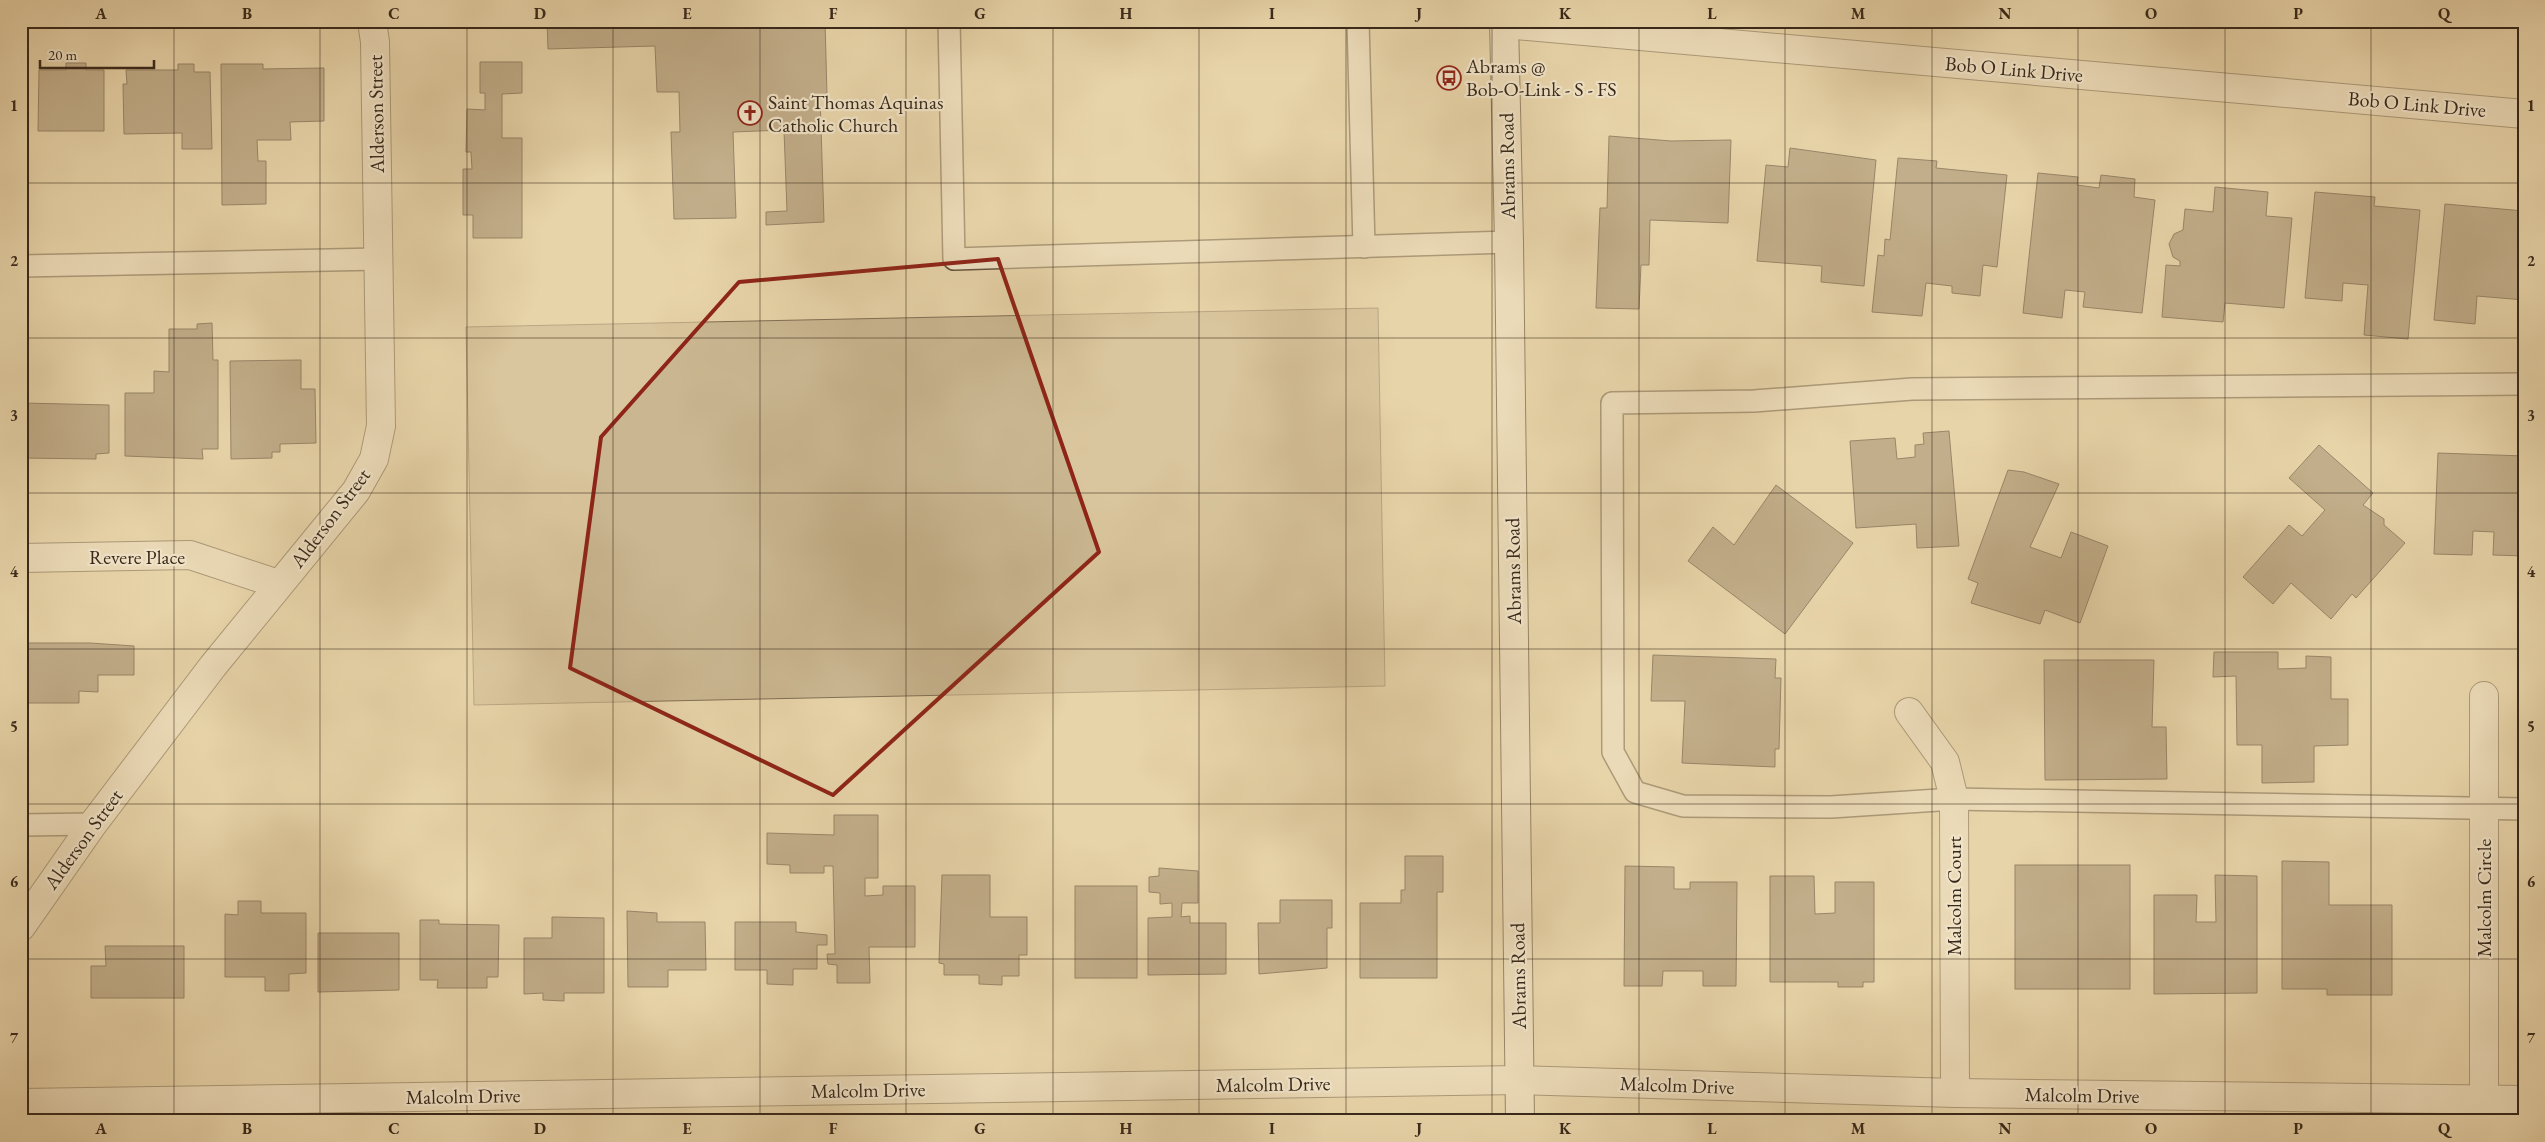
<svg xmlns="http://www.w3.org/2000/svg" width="2545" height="1142" viewBox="0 0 2545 1142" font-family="'EB Garamond',serif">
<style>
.green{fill:#cab791;stroke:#827056}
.building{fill:#948265;stroke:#39291b}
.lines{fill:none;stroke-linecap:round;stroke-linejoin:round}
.lane-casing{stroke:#65543e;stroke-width:24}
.street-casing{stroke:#65543e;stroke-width:30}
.secondary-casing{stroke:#39291b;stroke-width:30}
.lane{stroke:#f0e3c7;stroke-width:21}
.street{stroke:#f0e3c7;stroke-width:28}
.secondary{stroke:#f0e3c7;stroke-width:28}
.marked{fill:none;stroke:#8f2418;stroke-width:4;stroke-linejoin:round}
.grid{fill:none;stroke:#39291b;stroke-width:1;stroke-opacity:0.55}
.labels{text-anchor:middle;stroke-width:4.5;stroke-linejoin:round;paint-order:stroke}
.poi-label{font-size:20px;fill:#39291b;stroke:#f0e3c7;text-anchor:start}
.street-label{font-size:20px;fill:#39291b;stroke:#f0e3c7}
.neatline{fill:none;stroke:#39291b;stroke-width:2}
.grid-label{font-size:16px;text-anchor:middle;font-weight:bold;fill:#39291b}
</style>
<rect width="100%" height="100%" fill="#e8d4a9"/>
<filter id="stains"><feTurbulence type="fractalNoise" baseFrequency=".004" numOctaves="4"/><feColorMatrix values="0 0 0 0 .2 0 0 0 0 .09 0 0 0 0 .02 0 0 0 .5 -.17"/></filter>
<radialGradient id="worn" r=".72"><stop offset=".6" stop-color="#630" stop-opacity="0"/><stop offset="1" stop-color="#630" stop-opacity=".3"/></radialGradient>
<polygon class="green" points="1378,308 1385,686 474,705 466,327"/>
<g class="building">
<polygon points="547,21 755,21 755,28 772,28 772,21 825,21 827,96 820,96 824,222 766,225 766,212 787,211 784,130 733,132 736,218 674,219 671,132 680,132 679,92 657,92 655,46 548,49"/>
<polygon points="480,62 522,62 522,93 502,94 502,138 522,138 522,238 473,238 473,215 463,215 463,169 472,169 471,152 466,152 467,109 485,110 485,93 480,93"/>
<polygon points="66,63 86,63 86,70 104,70 104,131 38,131 39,70 66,70"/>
<polygon points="178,64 194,64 194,72 210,72 212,149 182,149 182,133 124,134 123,84 127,84 126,70 178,70"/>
<polygon points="221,64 263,64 263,69 324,68 324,121 290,122 291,140 257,140 258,161 266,161 266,204 222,205"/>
<polygon points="1609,136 1671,141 1731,140 1728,223 1650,220 1649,265 1641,265 1639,309 1596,308 1600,208 1607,208"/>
<polygon points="1790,148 1876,160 1864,286 1821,282 1822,266 1757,261 1766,165 1788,167"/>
<polygon points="1898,158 1937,161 1936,168 2007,175 1997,267 1983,265 1980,296 1952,293 1952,286 1926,283 1922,316 1872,312 1878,255 1884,256 1885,239 1890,240"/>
<polygon points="2038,173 2078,177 2077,185 2099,188 2101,175 2135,179 2134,197 2155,200 2142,313 2083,307 2085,292 2065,290 2062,318 2023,313"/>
<polygon points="2215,187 2268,192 2266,216 2292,218 2284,308 2225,303 2223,322 2162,317 2166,265 2180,266 2180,261 2173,257 2169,244 2174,234 2183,230 2185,209 2213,212"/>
<polygon points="2315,192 2375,197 2374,206 2420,210 2408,339 2364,335 2368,285 2343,283 2342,301 2305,298"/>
<polygon points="2445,204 2524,211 2524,300 2477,296 2475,324 2434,320"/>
<polygon points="212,323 213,360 218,360 218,449 202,449 203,459 125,456 125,393 154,393 154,371 169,372 169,329 197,329 197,324"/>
<polygon points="301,360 301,389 315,389 316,443 280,444 280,452 272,452 272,458 231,459 230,361"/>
<polygon points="22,403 109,405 109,453 96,454 96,459 21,458"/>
<polygon points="1949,431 1959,546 1917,548 1916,524 1856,528 1850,441 1895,438 1897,459 1915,457 1915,445 1924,444 1923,433"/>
<polygon points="2319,445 2373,493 2363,505 2384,519 2384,525 2405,543 2356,598 2352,594 2331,619 2291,583 2273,604 2243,577 2289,525 2302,536 2325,510 2289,478"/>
<polygon points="2438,453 2524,456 2524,556 2493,555 2494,532 2473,531 2472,555 2434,554"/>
<polygon points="2008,470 2024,472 2059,484 2030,547 2061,558 2071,532 2108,546 2080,623 2045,610 2040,624 1971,603 1978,583 1968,579"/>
<polygon points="1776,485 1853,543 1785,634 1688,561 1713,527 1734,545"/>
<polygon points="21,643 90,643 134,646 134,675 98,675 98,692 79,691 79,703 21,703"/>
<polygon points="2214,652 2278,652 2278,669 2306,668 2306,656 2331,657 2331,699 2348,699 2348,745 2314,746 2314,782 2262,783 2262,745 2237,745 2236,676 2213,677"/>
<polygon points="1653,655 1776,659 1775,678 1781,678 1779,749 1775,749 1775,767 1682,763 1685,701 1651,701"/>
<polygon points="2044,660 2154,660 2152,727 2166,727 2167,779 2045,780"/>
<polygon points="834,815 878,815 878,878 865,878 865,896 883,895 883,886 915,886 915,947 869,947 870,983 837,983 837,965 828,964 827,954 835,954 833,866 824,866 824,873 790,873 790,865 767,864 767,833 834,835"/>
<polygon points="1405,856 1443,856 1443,892 1437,892 1437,978 1360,978 1360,903 1401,903 1401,890 1405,890"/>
<polygon points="2282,861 2329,862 2329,905 2392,905 2392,995 2327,995 2327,989 2282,989"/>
<rect x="2015" y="865" width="115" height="124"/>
<polygon points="1625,866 1674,867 1674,889 1690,889 1690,882 1737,882 1736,986 1703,986 1703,971 1663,971 1662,986 1624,986"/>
<polygon points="1159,868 1198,871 1198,903 1182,903 1181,917 1190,916 1190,923 1226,923 1226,974 1148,975 1148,918 1172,917 1172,903 1160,904 1160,893 1149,892 1149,877 1159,876"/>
<polygon points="942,875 990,875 990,917 1027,917 1027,955 1019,955 1019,976 1002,976 1002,985 979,984 979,975 944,975 944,964 939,963"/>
<polygon points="2215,875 2257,876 2257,993 2154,994 2154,895 2197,895 2196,922 2216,922"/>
<polygon points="1770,876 1814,876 1815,914 1835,913 1835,882 1874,882 1874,982 1863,982 1863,987 1838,987 1838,982 1770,982"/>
<rect x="1075" y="886" width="62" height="92"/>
<polygon points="1280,900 1332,900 1332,928 1327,928 1327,968 1259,974 1258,923 1280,923"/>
<polygon points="238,901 261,901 261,913 306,913 306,973 289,974 289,991 265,991 265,977 225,977 225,914 238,915"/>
<polygon points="627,911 657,913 657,922 705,922 706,970 668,970 668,987 628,987"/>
<polygon points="552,917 604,918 604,993 564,993 564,1001 543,1000 543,993 524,994 524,938 552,938"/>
<polygon points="420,920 439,920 439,924 499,925 498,977 487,977 487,988 437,988 438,980 420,980"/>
<polygon points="735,922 796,922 796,932 827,935 827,945 817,945 817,969 793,969 793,985 767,984 767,970 735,970"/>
<polygon points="318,933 399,933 399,990 318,992"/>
<polygon points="105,946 184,946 184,998 91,998 91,966 106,966"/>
</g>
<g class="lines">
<g class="lane-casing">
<g id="lane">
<polyline points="949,21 954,259 1509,242"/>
<polyline points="1358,21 1364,247"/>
<polyline points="21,266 379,259"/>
<polyline points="2524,384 1912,389 1754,401 1612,403 1613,752 1635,792 1683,806 1831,807 1954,799 2524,809"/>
<polyline points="21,825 93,824"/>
</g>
</g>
<g class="street-casing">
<g id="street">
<polyline points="1504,24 2524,114"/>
<polyline points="21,558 190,555 278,584"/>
<polyline points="2484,696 2484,1100"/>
<polyline points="1909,712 1945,762 1954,799 1955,1093"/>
<polyline points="21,927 93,824 213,666 356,491 374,459 381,426 375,42 372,21"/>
<polyline points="21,1103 1519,1080 1955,1093 2524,1100"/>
</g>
</g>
<g class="secondary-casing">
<polyline id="secondary" points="1504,21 1509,242 1520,1121"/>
</g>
<use href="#lane" class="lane"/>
<use href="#street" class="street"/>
<use href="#secondary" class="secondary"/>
</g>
<path d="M0 0H2545V1142H0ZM998,259L1099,552L833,795L570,668L601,437L739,282Z" fill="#e8d4a9" fill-opacity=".55" fill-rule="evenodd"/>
<path class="marked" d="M998,259L1099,552L833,795L570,668L601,437L739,282Z"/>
<path class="grid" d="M174,21V1121M320,21V1121M467,21V1121M613,21V1121M760,21V1121M906,21V1121M1053,21V1121M1199,21V1121M1346,21V1121M1492,21V1121M1639,21V1121M1785,21V1121M1932,21V1121M2078,21V1121M2225,21V1121M2371,21V1121M21,183H2524M21,338H2524M21,493H2524M21,649H2524M21,804H2524M21,959H2524"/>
<defs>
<g id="bus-ring" transform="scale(1.25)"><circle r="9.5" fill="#f0e3c7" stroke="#8f2418" stroke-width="1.5"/><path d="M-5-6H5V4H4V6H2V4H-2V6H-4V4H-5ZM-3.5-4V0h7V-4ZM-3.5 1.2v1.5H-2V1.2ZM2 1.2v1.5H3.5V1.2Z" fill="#8f2418"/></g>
<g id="church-ring" transform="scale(1.25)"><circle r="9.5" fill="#f0e3c7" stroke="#8f2418" stroke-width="1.5"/><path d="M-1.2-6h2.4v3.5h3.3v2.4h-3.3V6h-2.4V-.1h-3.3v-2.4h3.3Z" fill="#8f2418"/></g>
</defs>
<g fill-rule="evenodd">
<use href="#bus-ring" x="1449" y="78"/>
<use href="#church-ring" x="750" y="113"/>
</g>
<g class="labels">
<g class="poi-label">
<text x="1466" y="73">Abrams @<tspan x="1466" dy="23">Bob-O-Link - S - FS</tspan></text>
<text x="768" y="109">Saint Thomas Aquinas<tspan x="768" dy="23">Catholic Church</tspan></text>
</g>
<g class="street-label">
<text transform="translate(2014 69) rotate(5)" y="7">Bob O Link Drive</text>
<text transform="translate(2417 104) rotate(5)" y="7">Bob O Link Drive</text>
<text transform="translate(376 114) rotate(-91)" y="7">Alderson Street</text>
<text transform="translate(1507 166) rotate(-91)" y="7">Abrams Road</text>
<text transform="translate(330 518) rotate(-53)" y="7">Alderson Street</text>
<text x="137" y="564">Revere Place</text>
<text transform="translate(1513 571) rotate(-91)" y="7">Abrams Road</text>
<text transform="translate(83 839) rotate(-54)" y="7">Alderson Street</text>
<text transform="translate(1954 896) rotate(-90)" y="7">Malcolm Court</text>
<text transform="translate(2484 898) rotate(-90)" y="7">Malcolm Circle</text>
<text transform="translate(1518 976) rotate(-91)" y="7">Abrams Road</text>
<text transform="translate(1273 1084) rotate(-1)" y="7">Malcolm Drive</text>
<text transform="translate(1677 1085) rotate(2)" y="7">Malcolm Drive</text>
<text transform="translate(868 1090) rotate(-1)" y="7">Malcolm Drive</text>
<text transform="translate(2082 1095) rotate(1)" y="7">Malcolm Drive</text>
<text transform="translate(463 1096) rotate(-1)" y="7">Malcolm Drive</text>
</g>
</g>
<rect width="2545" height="1142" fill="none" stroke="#e8d4a9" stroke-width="55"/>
<path d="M40 60v8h114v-8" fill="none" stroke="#39291b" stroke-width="2.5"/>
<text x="48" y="60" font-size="15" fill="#39291b" stroke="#f0e3c7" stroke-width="4" paint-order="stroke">20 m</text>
<rect x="28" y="28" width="2490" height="1086" class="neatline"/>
<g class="grid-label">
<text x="101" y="19">A</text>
<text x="247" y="19">B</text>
<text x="394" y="19">C</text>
<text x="540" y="19">D</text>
<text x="687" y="19">E</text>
<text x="833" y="19">F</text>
<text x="980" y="19">G</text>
<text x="1126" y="19">H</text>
<text x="1272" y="19">I</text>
<text x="1419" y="19">J</text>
<text x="1565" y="19">K</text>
<text x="1712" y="19">L</text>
<text x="1858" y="19">M</text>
<text x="2005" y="19">N</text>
<text x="2151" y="19">O</text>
<text x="2298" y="19">P</text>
<text x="2444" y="19">Q</text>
<text x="14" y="111">1</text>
<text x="2531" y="111">1</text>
<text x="14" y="266">2</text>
<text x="2531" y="266">2</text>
<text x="14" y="421">3</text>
<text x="2531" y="421">3</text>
<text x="14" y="577">4</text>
<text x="2531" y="577">4</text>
<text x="14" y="732">5</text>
<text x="2531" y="732">5</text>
<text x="14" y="887">6</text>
<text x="2531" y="887">6</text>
<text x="14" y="1043">7</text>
<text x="2531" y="1043">7</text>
<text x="101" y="1134">A</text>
<text x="247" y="1134">B</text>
<text x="394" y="1134">C</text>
<text x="540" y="1134">D</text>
<text x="687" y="1134">E</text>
<text x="833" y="1134">F</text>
<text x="980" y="1134">G</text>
<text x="1126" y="1134">H</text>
<text x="1272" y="1134">I</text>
<text x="1419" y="1134">J</text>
<text x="1565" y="1134">K</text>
<text x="1712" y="1134">L</text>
<text x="1858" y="1134">M</text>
<text x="2005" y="1134">N</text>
<text x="2151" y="1134">O</text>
<text x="2298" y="1134">P</text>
<text x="2444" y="1134">Q</text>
</g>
<rect width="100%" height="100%" filter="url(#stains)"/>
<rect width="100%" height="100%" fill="url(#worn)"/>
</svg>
